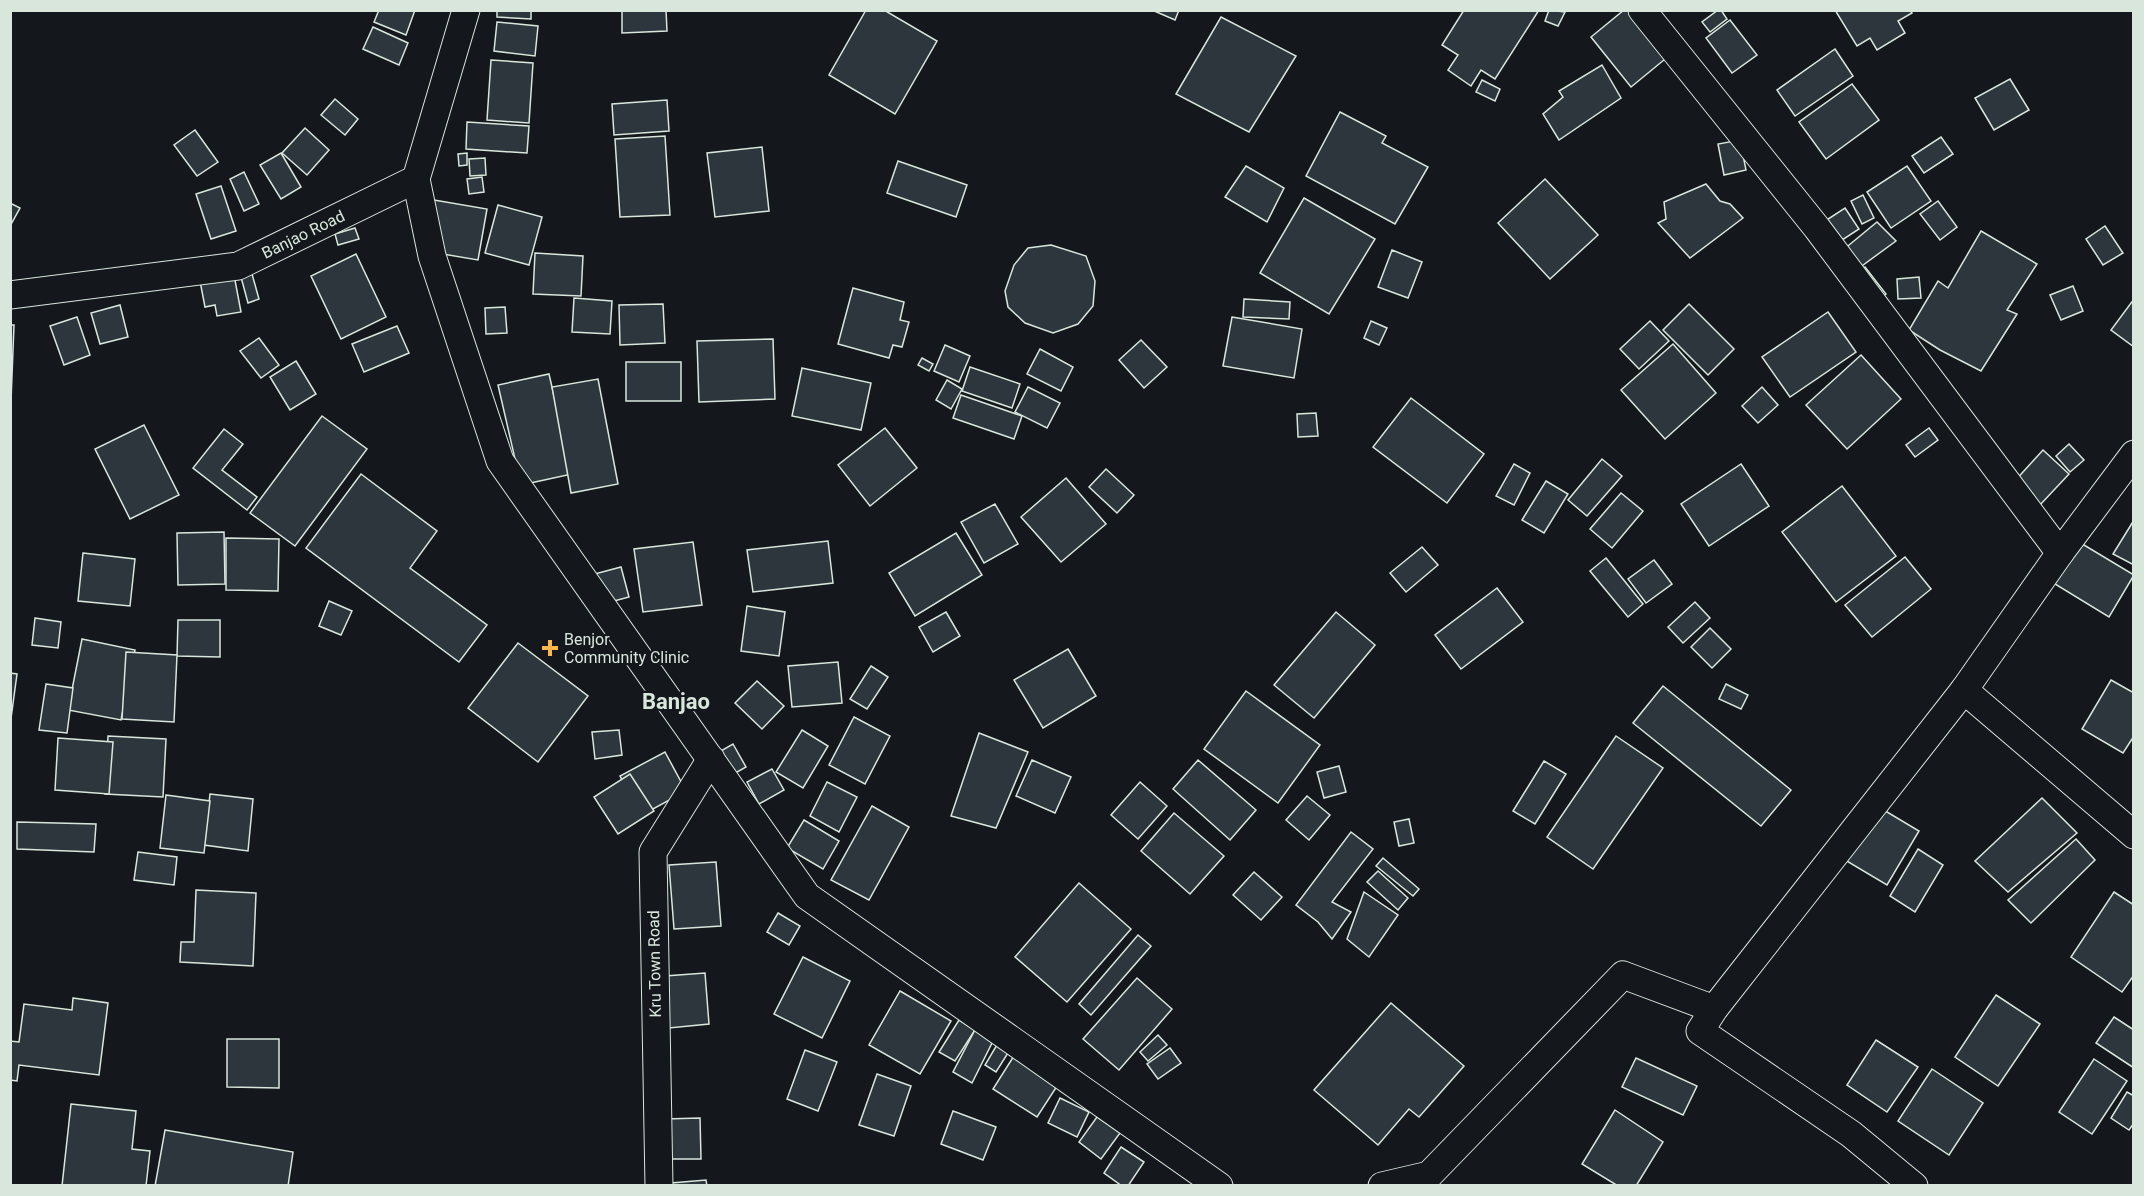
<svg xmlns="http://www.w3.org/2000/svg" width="2144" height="1196" viewBox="0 0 2144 1196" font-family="Roboto,sans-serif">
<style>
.building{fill:#2c363c;stroke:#d8e6dc;stroke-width:1.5}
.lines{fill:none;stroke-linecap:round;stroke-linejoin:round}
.minor-casing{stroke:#d8e6dc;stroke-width:29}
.minor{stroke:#14181c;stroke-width:27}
.poi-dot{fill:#ffb74d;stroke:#14181c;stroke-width:2}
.labels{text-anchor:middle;stroke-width:4.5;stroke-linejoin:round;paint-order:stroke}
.street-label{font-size:16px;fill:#d8e6dc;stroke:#14181c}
.poi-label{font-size:16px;fill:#d8e6dc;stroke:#14181c;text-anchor:start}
.district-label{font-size:22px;font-weight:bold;fill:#d8e6dc;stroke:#14181c}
</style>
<rect width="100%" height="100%" fill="#14181c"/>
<g class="building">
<polygon points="379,10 415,10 406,35 374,22"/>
<polygon points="497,10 531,10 531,19 497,17"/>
<polygon points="622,10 666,10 667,31 622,33"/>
<polygon points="866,10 884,10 937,41 895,114 829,75"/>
<polygon points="1152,10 1179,10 1175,20"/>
<polygon points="1464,10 1539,10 1495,79 1481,70 1471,86 1448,70 1458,55 1442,45"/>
<polygon points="1549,10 1565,12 1558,26 1545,21"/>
<polygon points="1624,10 1634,10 1670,55 1631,87 1591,37"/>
<polygon points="1718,10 1721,10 1727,19 1710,32 1702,22"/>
<polygon points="1835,10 1910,10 1912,13 1898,21 1905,33 1877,50 1870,38 1857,46"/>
<polygon points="1221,17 1296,56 1249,132 1176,94"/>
<polygon points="1730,20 1757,55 1732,73 1706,38"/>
<polygon points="497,22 538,26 535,56 494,51"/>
<polygon points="373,27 408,43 399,65 363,49"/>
<polygon points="1835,49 1853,76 1795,116 1777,90"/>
<polygon points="491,60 533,63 529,123 487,120"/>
<polygon points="1602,65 1621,98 1559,140 1543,114 1563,97 1559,91"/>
<polygon points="2010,79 2029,110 1994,130 1975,98"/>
<polygon points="1482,80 1500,89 1495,101 1476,92"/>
<polygon points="1852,84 1879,120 1826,159 1799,122"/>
<polygon points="335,99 358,119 345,135 321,115"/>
<polygon points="667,100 669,131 614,135 612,104"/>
<polygon points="1340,112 1386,136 1382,143 1428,167 1395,224 1306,176"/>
<polygon points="467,122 529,126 527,153 466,149"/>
<polygon points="305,128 329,150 307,175 282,153"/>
<polygon points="195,130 218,162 197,176 174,145"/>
<polygon points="665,136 670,215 620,217 615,139"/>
<polygon points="1941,137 1953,154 1924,173 1912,156"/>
<polygon points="1740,140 1746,170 1724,175 1718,144"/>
<polygon points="762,147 769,211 715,217 707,153"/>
<polygon points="281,153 301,187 281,199 260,165"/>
<polygon points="467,153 467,165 459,166 458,154"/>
<polygon points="485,158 486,175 470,176 469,159"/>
<polygon points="898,161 967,185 956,217 887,193"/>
<polygon points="1246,166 1284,188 1267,222 1225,197"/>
<polygon points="1907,166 1931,201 1891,228 1867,192"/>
<polygon points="244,172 259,204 244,211 230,179"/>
<polygon points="482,177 484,192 469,194 467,179"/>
<polygon points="1545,179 1598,235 1550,279 1498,223"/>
<polygon points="1706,184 1720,201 1730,204 1743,218 1690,258 1658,223 1666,219 1664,202"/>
<polygon points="221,186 236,231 211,239 196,194"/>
<polygon points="1863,195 1874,218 1862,224 1851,201"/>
<polygon points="1304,198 1375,239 1329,314 1260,273"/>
<polygon points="434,200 487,209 478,260 425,251"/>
<polygon points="1938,201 1957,227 1940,240 1920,214"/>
<polygon points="10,203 20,208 10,226"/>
<polygon points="498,205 542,217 529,265 485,253"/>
<polygon points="1845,208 1859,229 1836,244 1822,223"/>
<polygon points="1877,222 1896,241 1859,268 1843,250"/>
<polygon points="2105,226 2123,253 2103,265 2086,239"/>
<polygon points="355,228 359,239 338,245 335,234"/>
<polygon points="1981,231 2037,264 2007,310 2017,314 1981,371 1940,350 1909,330 1938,281 1948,288"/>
<polygon points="1051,245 1086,256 1095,281 1093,306 1078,324 1053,333 1025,323 1008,307 1005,291 1014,265 1028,248"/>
<polygon points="1392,250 1422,262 1408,298 1378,287"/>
<polygon points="535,253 583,256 581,296 533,294"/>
<polygon points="356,254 386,317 341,339 311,276"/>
<polygon points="1865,267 1886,294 1877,300 1857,274"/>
<polygon points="252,274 259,299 248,303 241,277"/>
<polygon points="234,275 241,312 217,316 215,305 205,307 200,281"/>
<polygon points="1919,277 1921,298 1898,299 1897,279"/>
<polygon points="2073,286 2083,311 2061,320 2050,295"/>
<polygon points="853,288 904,302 900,320 909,322 902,347 893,345 889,358 838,344"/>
<polygon points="574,298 612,301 610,334 572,332"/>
<polygon points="1244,299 1290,302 1289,319 1243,317"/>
<polygon points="2134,299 2134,347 2111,330"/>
<polygon points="663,304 665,343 620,345 619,305"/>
<polygon points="1689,304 1734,349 1708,375 1663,330"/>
<polygon points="120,305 128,337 100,344 91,313"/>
<polygon points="505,307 507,333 486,334 485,308"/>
<polygon points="1828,312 1856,352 1790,397 1762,357"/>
<polygon points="77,317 90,355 64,365 50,326"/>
<polygon points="1232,317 1302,329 1294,378 1223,366"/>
<polygon points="1371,321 1387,328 1379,345 1364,338"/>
<polygon points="1650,321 1669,341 1639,369 1620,349"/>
<polygon points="10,325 14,325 11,401 10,401"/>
<polygon points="397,326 409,353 364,372 352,344"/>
<polygon points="259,338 279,365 261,378 240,351"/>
<polygon points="773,339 775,399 699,402 697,341"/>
<polygon points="1141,340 1167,367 1144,388 1119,360"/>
<polygon points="1673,344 1716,393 1665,439 1621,390"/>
<polygon points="945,345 970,356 959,382 934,371"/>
<polygon points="1040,349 1073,367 1061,391 1027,374"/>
<polygon points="1861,355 1901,399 1847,449 1806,405"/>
<polygon points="922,358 933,364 929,371 918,365"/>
<polygon points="296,361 316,394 290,410 270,377"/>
<rect x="626" y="362" width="55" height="39"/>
<polygon points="970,367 1020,384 1012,408 962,391"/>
<polygon points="802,368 871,383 861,430 792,416"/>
<polygon points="549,374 572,474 521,485 498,385"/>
<polygon points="598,379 618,484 571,493 552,387"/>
<polygon points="947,380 962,389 951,409 936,400"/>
<polygon points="1028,387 1060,403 1047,428 1015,412"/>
<polygon points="1762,387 1778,405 1758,423 1742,406"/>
<polygon points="961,395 1022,416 1014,439 953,418"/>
<polygon points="1411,398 1484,454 1447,503 1373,447"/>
<polygon points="1316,413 1318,436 1298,437 1297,414"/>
<polygon points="322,416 367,449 295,546 250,513"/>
<polygon points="144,425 179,495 130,519 95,449"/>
<polygon points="885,428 917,468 870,506 838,465"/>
<polygon points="1929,428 1938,440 1915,457 1906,445"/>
<polygon points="224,429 243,444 222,470 257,497 247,510 193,468"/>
<polygon points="2069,444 2084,460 2070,472 2056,456"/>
<polygon points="2043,450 2069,474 2039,506 2013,483"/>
<polygon points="1602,459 1622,476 1587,516 1568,500"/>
<polygon points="1514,464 1530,473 1514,505 1496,496"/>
<polygon points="1741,464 1769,506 1709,546 1681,504"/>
<polygon points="1106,469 1134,495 1117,513 1089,487"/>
<polygon points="361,474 437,531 410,568 487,625 459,662 306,548"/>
<polygon points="1066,478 1106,524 1061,562 1021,517"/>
<polygon points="1546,481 1568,494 1544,533 1522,520"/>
<polygon points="1842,486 1896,556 1836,602 1782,532"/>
<polygon points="1621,493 1643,511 1612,548 1590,529"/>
<polygon points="995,504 1018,544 984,563 961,522"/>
<polygon points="2134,520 2134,565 2113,554"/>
<polygon points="224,532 225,584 178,585 177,533"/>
<polygon points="956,533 982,575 915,616 889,573"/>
<polygon points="226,538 279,539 278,591 226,590"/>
<polygon points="828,541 833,583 753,592 747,550"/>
<polygon points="693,542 702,605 643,612 634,549"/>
<polygon points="2079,542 2134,575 2109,617 2055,584"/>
<polygon points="1422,547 1438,565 1406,592 1390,573"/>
<polygon points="83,553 135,559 130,606 78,601"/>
<polygon points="1905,557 1931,589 1872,637 1845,605"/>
<polygon points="1606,558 1643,604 1628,617 1590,571"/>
<polygon points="1654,560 1672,584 1646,603 1628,579"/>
<polygon points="621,567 629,597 599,605 591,575"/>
<polygon points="1497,588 1523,622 1461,669 1435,635"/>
<polygon points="329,601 352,611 341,635 319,626"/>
<polygon points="1695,602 1710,618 1683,643 1668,627"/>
<polygon points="747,606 785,612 779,656 741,651"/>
<polygon points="946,612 960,636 933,652 919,627"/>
<polygon points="1336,612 1375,645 1314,718 1274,685"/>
<polygon points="35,618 61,622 58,648 32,645"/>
<polygon points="178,620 220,620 220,657 177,656"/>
<polygon points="1710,628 1731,649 1712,668 1691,647"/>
<polygon points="82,639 135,650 121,720 68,710"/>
<polygon points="518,643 588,696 538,762 468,708"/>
<polygon points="1068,649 1096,696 1043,728 1014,680"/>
<polygon points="126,652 177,655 174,722 122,719"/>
<polygon points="838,662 842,703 792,707 788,666"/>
<polygon points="871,666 888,677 867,709 850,699"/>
<polygon points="10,673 17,674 10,726"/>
<polygon points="2111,680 2134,693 2134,736 2123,753 2082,729"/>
<polygon points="757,681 784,706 762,729 735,703"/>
<polygon points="46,684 73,688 67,733 39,730"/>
<polygon points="1726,684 1748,695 1741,709 1719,699"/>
<polygon points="1663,686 1791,790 1761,826 1633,723"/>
<polygon points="1246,691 1320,745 1278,803 1204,749"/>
<polygon points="854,717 890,736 865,784 829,765"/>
<polygon points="619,730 622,755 595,759 592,732"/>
<polygon points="802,730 828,746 803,788 776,772"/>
<polygon points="979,733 1028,752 996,828 951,816"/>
<polygon points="108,736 166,739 163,797 105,794"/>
<polygon points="1616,736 1663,768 1593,869 1547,837"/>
<polygon points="58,738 113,742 109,794 55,790"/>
<polygon points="733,744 746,767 732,775 719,752"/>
<polygon points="665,752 686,791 642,815 620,776"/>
<polygon points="1032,760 1071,777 1055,813 1016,796"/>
<polygon points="1198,760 1256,810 1230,840 1173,789"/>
<polygon points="1544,761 1566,774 1535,824 1513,811"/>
<polygon points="1339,766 1346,792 1324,798 1317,772"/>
<polygon points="772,769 784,790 759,804 747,782"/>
<polygon points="630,774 654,811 618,834 594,797"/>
<polygon points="827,782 857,797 839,832 810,816"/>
<polygon points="1140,782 1167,806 1138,839 1111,815"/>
<polygon points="210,794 253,799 248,851 204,845"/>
<polygon points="166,795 210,801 204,853 160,848"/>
<polygon points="1307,796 1330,815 1309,840 1286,820"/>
<polygon points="2042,798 2077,833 2008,892 1975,861"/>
<polygon points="872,806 909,827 869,900 831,880"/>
<polygon points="1877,806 1919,831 1887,885 1845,860"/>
<polygon points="1174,813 1224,856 1190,894 1141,851"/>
<polygon points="1409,819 1414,843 1399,846 1394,822"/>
<polygon points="804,820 839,841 823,869 787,848"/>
<polygon points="17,822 96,824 94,852 17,849"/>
<polygon points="1351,832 1373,849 1332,902 1351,912 1332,939 1318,922 1296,905"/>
<polygon points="2076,839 2095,860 2031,923 2008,900"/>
<polygon points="1918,849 1943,865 1915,912 1890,896"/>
<polygon points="138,852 177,857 174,885 134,880"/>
<polygon points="1383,858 1419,889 1413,896 1376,866"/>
<polygon points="716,862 721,926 674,929 669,865"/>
<polygon points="1378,871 1408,898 1398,910 1367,882"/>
<polygon points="1254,872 1282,897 1261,920 1233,895"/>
<polygon points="1079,883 1131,929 1067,1002 1015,957"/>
<polygon points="196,890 256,893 253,966 180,962 181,942 194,942"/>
<polygon points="1364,892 1398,915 1369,957 1347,939"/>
<polygon points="2114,892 2134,905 2134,975 2122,992 2071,957"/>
<polygon points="778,913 800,926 789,945 767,932"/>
<polygon points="1138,935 1151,946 1091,1015 1079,1004"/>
<polygon points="803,957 850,981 822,1038 774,1014"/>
<polygon points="705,973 709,1024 669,1028 665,976"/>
<polygon points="1137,978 1172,1009 1119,1070 1083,1039"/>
<polygon points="900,991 951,1021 920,1074 869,1045"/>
<polygon points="1996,995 2040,1024 1998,1086 1955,1057"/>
<polygon points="73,998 108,1003 99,1075 19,1065 17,1081 10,1080 10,1041 19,1042 24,1004 72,1010"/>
<polygon points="1391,1003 1464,1066 1419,1117 1409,1109 1378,1145 1314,1090"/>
<polygon points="2114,1017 2134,1030 2134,1068 2096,1043"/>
<polygon points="959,1020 975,1030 955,1061 939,1052"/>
<polygon points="977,1026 996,1035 972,1083 953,1072"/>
<polygon points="1158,1035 1167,1045 1148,1061 1140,1052"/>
<polygon points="1001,1038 1013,1045 996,1072 985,1065"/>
<polygon points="227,1039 279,1039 279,1088 227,1087"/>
<polygon points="1876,1040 1918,1067 1887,1112 1847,1085"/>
<polygon points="1170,1048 1181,1063 1158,1079 1147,1064"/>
<polygon points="805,1050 837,1062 818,1111 787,1099"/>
<polygon points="1017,1051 1061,1080 1037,1117 993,1089"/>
<polygon points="1636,1058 1697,1086 1683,1115 1622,1087"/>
<polygon points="2094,1059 2127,1081 2092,1134 2059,1112"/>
<polygon points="1932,1069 1983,1103 1949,1155 1898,1121"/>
<polygon points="877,1074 911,1086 894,1136 859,1125"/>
<polygon points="2127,1092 2134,1096 2134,1123 2129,1130 2111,1118"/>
<polygon points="1060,1098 1089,1112 1077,1137 1048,1123"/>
<polygon points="71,1104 136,1111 132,1149 150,1151 146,1186 62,1186"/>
<polygon points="1615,1110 1663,1142 1636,1186 1618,1186 1582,1164"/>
<polygon points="953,1111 996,1127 983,1160 941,1144"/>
<polygon points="1097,1117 1120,1133 1101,1159 1079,1142"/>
<polygon points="700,1118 701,1159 666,1159 665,1119"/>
<polygon points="165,1130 293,1152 288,1186 155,1186"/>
<polygon points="1121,1147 1144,1162 1128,1186 1122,1186 1104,1173"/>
<polygon points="706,1180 707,1186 671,1186 671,1183"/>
</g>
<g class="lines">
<g class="minor-casing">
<g id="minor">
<polyline points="1642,10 1817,228 2060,553"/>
<polyline points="416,179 432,256 500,461 807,896 1219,1186"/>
<polyline points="10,295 238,266 416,179 466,10"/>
<polyline points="1964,690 2134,835"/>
<polyline points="659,1186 653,852 711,759"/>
<polyline points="1382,1186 1429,1175 1623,975 1714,1009"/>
<polyline points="1914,1186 1851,1134 1700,1031 1714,1009 1964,690 2060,553 2134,454"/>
</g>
</g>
<use href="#minor" class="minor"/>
</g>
<path class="poi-dot" d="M547 639h6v6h6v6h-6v6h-6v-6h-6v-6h6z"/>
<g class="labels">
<g class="street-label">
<text transform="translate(303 234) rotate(-26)" y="6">Banjao Road</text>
<text transform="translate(654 964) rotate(-91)" y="6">Kru Town Road</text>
</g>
<g class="poi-label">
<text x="564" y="645">Benjor<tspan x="564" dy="18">Community Clinic</tspan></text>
</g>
<g class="district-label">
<text x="676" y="709">Banjao</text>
</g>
</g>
<rect width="2144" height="1196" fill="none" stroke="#d8e6dc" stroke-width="24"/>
</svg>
